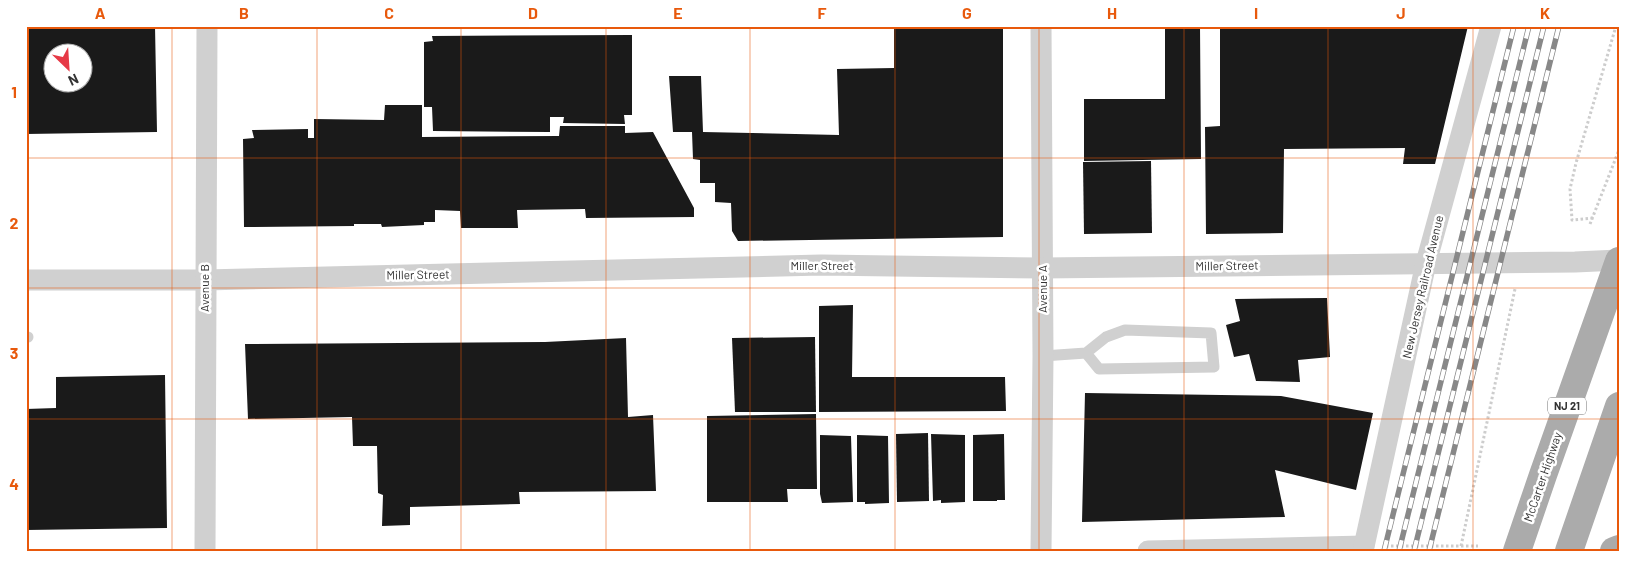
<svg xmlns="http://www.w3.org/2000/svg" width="1645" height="577" viewBox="0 0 1645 577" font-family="Barlow,sans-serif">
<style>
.building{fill:#1a1a1a;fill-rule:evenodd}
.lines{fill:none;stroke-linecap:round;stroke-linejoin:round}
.path{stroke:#cdcdcd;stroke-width:3;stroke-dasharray:2.5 2.5;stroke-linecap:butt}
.lane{stroke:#d0d0d0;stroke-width:11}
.street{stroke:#d0d0d0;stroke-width:21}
.primary{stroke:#ababab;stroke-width:28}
.rail-casing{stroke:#888;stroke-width:5.5}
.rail{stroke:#fff;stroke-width:4;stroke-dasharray:11;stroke-linecap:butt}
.grid{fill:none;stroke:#e8590c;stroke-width:1;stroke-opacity:0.55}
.labels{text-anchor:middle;stroke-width:5;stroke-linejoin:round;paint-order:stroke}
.shield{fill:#fff;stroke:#707070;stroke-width:1}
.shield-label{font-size:11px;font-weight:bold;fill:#333}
.street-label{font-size:12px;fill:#333;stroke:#fff}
.neatline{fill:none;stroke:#e8590c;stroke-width:2}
.grid-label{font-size:16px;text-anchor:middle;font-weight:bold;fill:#e8590c}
</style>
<rect width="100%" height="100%" fill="#fff"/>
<g class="building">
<path d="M26,26H155L157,132L26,134ZM52,52H82V82H52Z"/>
<polygon points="894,26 1003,26 1003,237 738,241 732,231 731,203 715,202 715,183 700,183 700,160 693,159 692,132 673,132 669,76 701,76 703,132 839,135 837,69 894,68"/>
<polygon points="1165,26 1200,26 1201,159 1084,161 1084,99 1165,99"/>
<polygon points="1220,26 1468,26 1435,164 1403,164 1405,148 1284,149 1283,233 1206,234 1205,127 1220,126"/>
<polygon points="632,35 632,115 624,115 625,124 563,123 564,117 550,117 550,132 433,131 432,107 424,107 424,42 433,41 432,36"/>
<polygon points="385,105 422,105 422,137 559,136 560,126 625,126 625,133 653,132 694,208 694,217 586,218 585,209 517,210 518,228 461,228 460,211 435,210 435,222 424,222 424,225 382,227 381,224 354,224 354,226 244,227 243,139 254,138 252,130 308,129 308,138 314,138 314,119 384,120"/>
<polygon points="1151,161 1152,233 1084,234 1083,162"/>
<polygon points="1327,298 1330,357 1298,360 1300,382 1256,381 1249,354 1234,357 1226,325 1240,321 1235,299"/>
<polygon points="853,305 852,377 1005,377 1006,411 819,412 819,306"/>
<polygon points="815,337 816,412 735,412 732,338"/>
<polygon points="626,338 628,417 653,415 656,491 519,492 520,504 410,507 410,525 382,526 383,495 378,493 377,446 353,446 352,417 248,419 245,344 545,342"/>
<polygon points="165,375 167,528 26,530 26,409 56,408 56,377"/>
<polygon points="1085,393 1281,396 1373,413 1356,490 1275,470 1285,517 1082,522"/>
<polygon points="816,414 817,489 787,489 788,502 707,502 707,416"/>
<polygon points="928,433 929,501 897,502 896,434"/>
<polygon points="931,434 965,435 965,502 941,503 941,500 933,501"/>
<polygon points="1004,434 1005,500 997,500 997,501 973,501 973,435"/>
<polygon points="820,435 851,436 853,502 822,503 820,494"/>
<polygon points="857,435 888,436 889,503 865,504 865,502 857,502"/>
</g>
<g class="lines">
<g class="path">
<polyline points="1593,218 1572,220 1570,189 1576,163 1616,26"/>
<polyline points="1590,224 1619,150"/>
<polyline points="1386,546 1478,546"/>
<polyline points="1461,546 1515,289"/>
</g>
<g class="lane">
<polyline points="26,337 28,337"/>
<polyline points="1043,356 1086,353 1106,337 1125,330 1211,333 1214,367 1099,369 1086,353"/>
</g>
<g class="street">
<polyline points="1041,26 1043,356 1041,551"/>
<polyline points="26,280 205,280 821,265 1042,268 1575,262 1619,260"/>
<polyline points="205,551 207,26"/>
<polyline points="1148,551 1364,546"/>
<polyline points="1363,551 1426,263 1491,26"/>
</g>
<g class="primary">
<polyline points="1517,551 1543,475 1619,261"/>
<polyline points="1569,551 1619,406"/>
<polyline points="1614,551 1619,549"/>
</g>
<g class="rail-casing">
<g id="rail">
<polyline points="1384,551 1514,26"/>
<polyline points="1399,551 1529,26"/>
<polyline points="1414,551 1544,26"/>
<polyline points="1429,551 1559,26"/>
</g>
</g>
<use href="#rail" class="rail"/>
</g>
<path class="grid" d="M172,26V551M317,26V551M461,26V551M606,26V551M750,26V551M895,26V551M1039,26V551M1184,26V551M1328,26V551M1473,26V551M26,158H1619M26,288H1619M26,419H1619"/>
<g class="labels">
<rect class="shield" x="1548" y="397.5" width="38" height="17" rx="4"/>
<g class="shield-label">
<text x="1567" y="410">NJ 21</text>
</g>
<g class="street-label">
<text x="822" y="270">Miller Street</text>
<text transform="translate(1227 266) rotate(-1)" y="4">Miller Street</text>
<text transform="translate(418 275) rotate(-1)" y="4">Miller Street</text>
<text transform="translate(1423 287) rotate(-77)" y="4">New Jersey Railroad Avenue</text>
<text transform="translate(205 288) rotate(-90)" y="4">Avenue B</text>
<text transform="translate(1043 289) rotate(-90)" y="4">Avenue A</text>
<text transform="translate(1543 477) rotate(-71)" y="4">McCarter Highway</text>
</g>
</g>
<rect width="1645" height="577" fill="none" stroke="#ffffff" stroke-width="55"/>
<g transform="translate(68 68) rotate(155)"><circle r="24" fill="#ffffff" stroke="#adadad"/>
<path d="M0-4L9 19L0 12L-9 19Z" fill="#e63946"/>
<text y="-8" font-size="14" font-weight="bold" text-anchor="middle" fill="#333333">N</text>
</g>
<rect x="28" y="28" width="1590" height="522" class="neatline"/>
<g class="grid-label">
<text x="100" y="19">A</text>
<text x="244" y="19">B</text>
<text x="389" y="19">C</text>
<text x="533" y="19">D</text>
<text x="678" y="19">E</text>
<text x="822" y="19">F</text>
<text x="967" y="19">G</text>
<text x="1112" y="19">H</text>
<text x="1256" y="19">I</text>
<text x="1401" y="19">J</text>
<text x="1545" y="19">K</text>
<text x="14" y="98">1</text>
<text x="14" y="229">2</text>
<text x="14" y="359">3</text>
<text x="14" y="490">4</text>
</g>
</svg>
